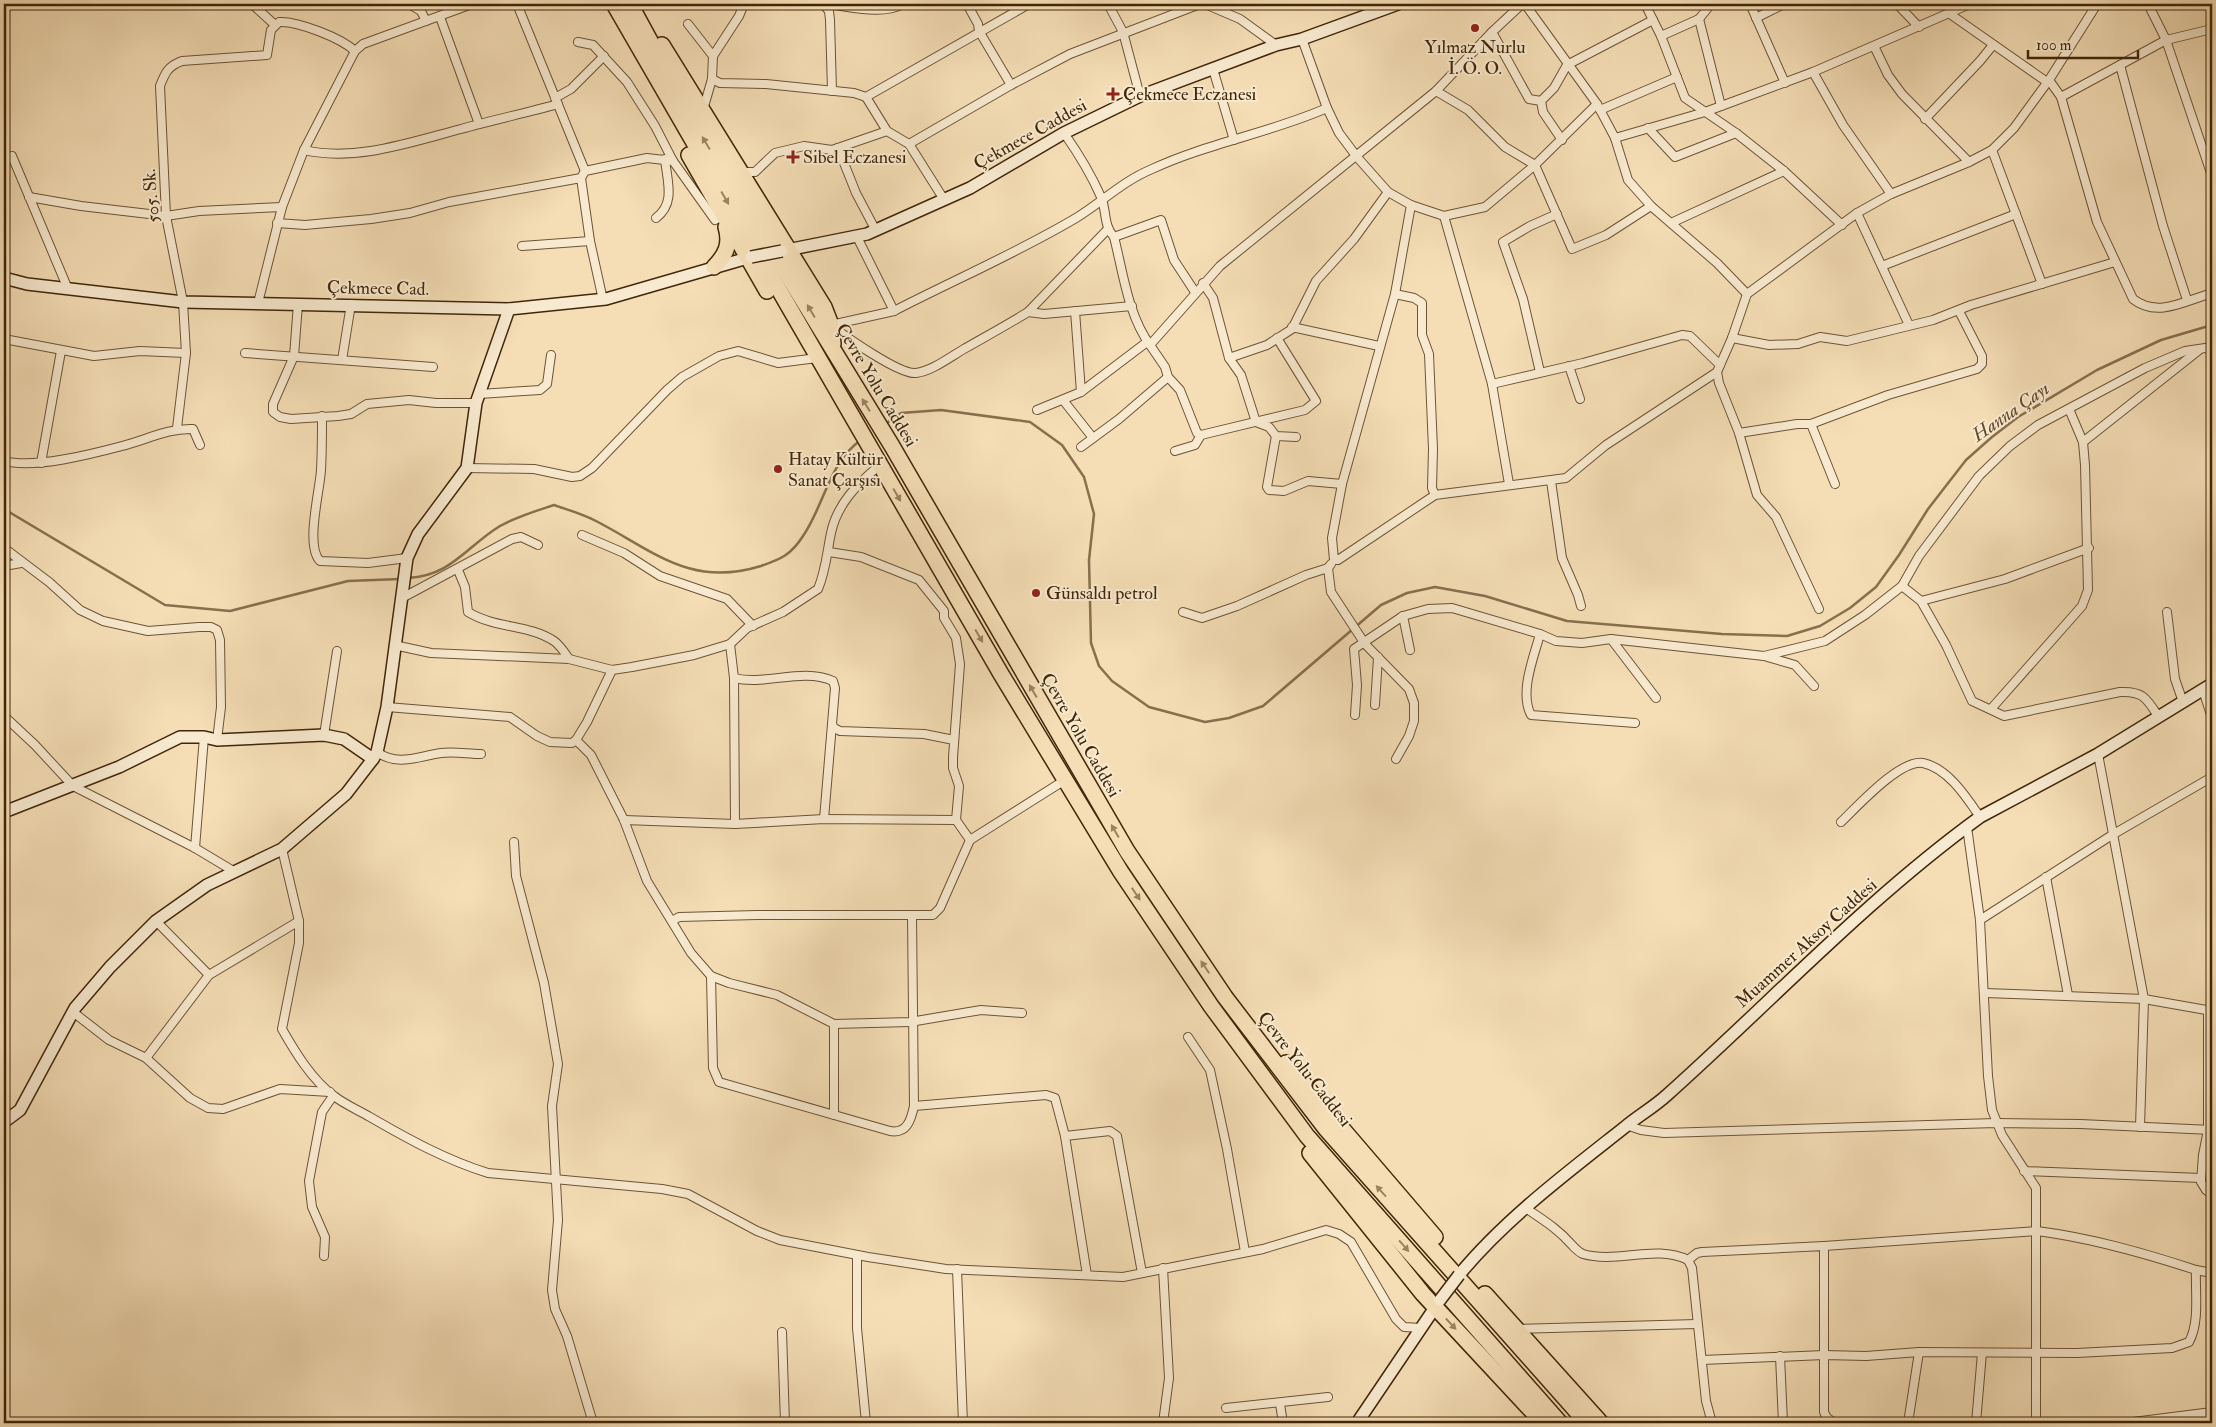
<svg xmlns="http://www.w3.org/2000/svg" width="2216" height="1427" viewBox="0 0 2216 1427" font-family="'IM FELL Double Pica',serif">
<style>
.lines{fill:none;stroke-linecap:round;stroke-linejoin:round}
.stream{stroke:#886f4d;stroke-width:2.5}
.street-casing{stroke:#6e5434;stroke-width:10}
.secondary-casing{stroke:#412609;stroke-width:14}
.highway-casing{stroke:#412609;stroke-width:18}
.street{stroke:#f8ead0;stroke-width:8}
.secondary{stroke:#f8ead0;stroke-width:11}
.highway{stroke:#f5deb6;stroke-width:15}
.secondary-bridge-casing{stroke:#412609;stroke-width:14;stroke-linecap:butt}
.secondary-bridge{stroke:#f8ead0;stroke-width:11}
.oneway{fill:#9b8260}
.poi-dot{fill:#8f2418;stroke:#f8ead0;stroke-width:2}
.labels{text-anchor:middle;stroke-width:4;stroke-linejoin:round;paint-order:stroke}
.poi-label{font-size:18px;fill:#412609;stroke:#f8ead0;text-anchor:start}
.street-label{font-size:18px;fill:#412609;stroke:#f8ead0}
.water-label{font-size:19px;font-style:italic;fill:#654a2b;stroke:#f8ead0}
</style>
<rect width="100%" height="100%" fill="#f5deb6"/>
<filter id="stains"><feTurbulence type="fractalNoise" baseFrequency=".004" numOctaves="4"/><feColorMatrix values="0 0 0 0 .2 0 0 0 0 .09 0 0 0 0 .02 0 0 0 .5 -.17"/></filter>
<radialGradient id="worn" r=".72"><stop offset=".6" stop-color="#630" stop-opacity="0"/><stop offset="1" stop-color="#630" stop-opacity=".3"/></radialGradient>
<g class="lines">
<g class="stream">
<polyline points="884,425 901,413 941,410 1030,422 1062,445 1084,477 1094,514 1089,560 1091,643 1099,666 1112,681 1149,707 1205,722 1229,718 1263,706 1381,605 1407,593 1435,587 1485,596 1567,621 1722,634 1787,636 1820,626 1850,608 1876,587 1899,555 1928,509 1966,460 1992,437 2018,417 2097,370 2161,340 2212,325"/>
<polyline points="4,509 165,605 230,611 348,581 400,579"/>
<path d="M408,578C451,576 467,546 500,526C516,517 536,511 554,505C568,510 583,514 596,521C654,551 690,588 761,566C781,559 791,555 803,536C824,506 829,462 861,440"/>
</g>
<g class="street-casing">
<g id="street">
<polyline points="252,4 275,25"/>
<polyline points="409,4 421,11 426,21"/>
<polyline points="517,4 585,171"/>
<polyline points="823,4 829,11 830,20 832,91"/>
<path d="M825,4C849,6 882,16 903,4"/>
<polyline points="967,4 978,24 979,31 1011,85"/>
<polyline points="1108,4 1123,32 1140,96"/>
<polyline points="1205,4 1240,19 1276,45"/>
<polyline points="1525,4 1597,104 1615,138 1628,180 1651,206 1717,263 1747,294"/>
<polyline points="1645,4 1661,36 1685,98 1736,133 1784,171 1842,225"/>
<polyline points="1750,4 1785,83"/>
<polyline points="1897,4 1919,27"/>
<polyline points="2148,4 2166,40 2212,176"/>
<polyline points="1950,14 2047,82"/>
<polyline points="440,17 479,124"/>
<polyline points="1756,18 1784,4"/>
<polyline points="1699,19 1721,106"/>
<polyline points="688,24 713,56"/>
<polyline points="1492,32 1529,99 1541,101 1543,112 1562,140"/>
<polyline points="1661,36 1699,19 1711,4"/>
<polyline points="1302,39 1327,108 1339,133 1357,157 1388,192 1411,205 1444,216 1485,207 1535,165 1597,104"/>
<polyline points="578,42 593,45 627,82 655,126 673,161"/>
<polyline points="1874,46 1888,75 1902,94 1969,162"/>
<polyline points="2120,65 2163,226 2187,300"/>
<polyline points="1213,69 1234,140"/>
<polyline points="1813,72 1843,125 1891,194"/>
<polyline points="712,79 720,83 766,84 854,93 866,97 1029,4"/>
<path d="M2049,80L2061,97L2097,222L2133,299C2157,318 2185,301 2212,293"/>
<polyline points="1436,91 1468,110 1505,147 1535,165 1572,249 1606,235 1651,206"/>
<polyline points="866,97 887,131 909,144 943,198"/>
<polyline points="2061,97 2166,40 2212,29"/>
<polyline points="555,98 571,89 604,56"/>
<polyline points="1541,101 1554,88 1567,65 1653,20"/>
<polyline points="703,110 712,79 713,56 739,16 744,4"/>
<polyline points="1600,110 1677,77"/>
<polyline points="1925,119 1980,61 1993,45"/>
<polyline points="1648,128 1675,157 1736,133"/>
<path d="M1064,133C1078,153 1091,174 1101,197C1107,211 1103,225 1114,237C1123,272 1128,315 1150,345"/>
<polyline points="1615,138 1705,112 1813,72 1970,4"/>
<polyline points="909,144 1011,85 1070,54 1200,4"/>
<polyline points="838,148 856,193 875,229"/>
<path d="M304,150C355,162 411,142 461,129C493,120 526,113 558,104"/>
<polyline points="1992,150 2042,284"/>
<polyline points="12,156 68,289"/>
<polyline points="742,172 755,172 775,153 804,146 832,150 887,131"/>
<polyline points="581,178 590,241 603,300"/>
<polyline points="29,197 81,206 166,216 199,211 282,207"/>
<polyline points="1411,205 1395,294 1342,484 1332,538 1334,560 1338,560 1435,495 1566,478 1606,445 1717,372 1732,338 1747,294 1857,213 1891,194 1969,162 1992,150 2014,128 2049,80 2097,4"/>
<polyline points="1857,213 1909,325"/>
<polyline points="1444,216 1492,384 1509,484"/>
<path d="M656,218C676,203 667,181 665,159"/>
<polyline points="277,223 305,225 371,219 410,213 449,202 581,178 585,171 647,158 673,161 715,220 722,216"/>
<polyline points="1671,223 1784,171"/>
<path d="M857,237L894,311C954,280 1017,253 1076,218C1102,202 1123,181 1152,169C1208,143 1270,133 1327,108"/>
<polyline points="1114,237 1161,220 1174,260 1195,292"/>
<polyline points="522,246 590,241"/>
<polyline points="1882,266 2016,214"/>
<polyline points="1203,283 1213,298 1229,358"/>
<polyline points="1395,294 1414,298 1422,303 1422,335 1429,354 1433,449 1432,488 1435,495"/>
<polyline points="258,303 282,207 304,150 355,51 363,44 472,4"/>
<polyline points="298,304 294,356 273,404 273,412 280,417 291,419 338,416 351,414 367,404 409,400 436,403 476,403"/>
<polyline points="1075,311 1081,392"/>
<polyline points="1028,312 1107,230"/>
<polyline points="831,325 894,311"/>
<path d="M832,326C846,337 900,375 916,373C932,371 950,357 964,349C985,337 1007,325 1028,312L1044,314L1132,306"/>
<polyline points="1292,327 1379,346"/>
<polyline points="1277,338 1316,401 1305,410 1201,435 1197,433 1180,390 1168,377 1165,367 1150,345 1220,266 1436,91 1492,32 1522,4"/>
<polyline points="1732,338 1769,345 1798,344 1820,337 1847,341 1933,320 1971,305 2115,262"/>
<polyline points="4,339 94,356 140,351 186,353"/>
<polyline points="245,353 433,367"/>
<polyline points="342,360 351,304"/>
<polyline points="1569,366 1580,399"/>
<polyline points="1540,372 1523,299 1503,242 1530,226 1557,214"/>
<polyline points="1717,372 1719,383 1739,433 1757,495 1776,517 1819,609"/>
<polyline points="1492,384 1583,363 1682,335 1690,336 1720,365"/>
<polyline points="479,394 540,390 547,384 551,355"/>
<polyline points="1063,400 1093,438"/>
<polyline points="1037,410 1081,392 1147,342"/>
<path d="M322,416C322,434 322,452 321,470C320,490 305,546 320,561L368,563L407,558"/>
<polyline points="1811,424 1835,484"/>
<path d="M177,428L186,353L183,302L166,216L160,86C165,73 168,66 182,61L267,55L271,30L279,22C298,21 341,38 355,51"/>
<polyline points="1739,433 1797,424 1811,424 1888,395 1977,369 1982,364 1982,356 1959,311"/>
<polyline points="1276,436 1267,487 1269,490 1284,491 1308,481 1342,484"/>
<polyline points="1296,437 1276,436 1269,427 1256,422 1241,375 1229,358 1267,345 1292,329 1316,281 1354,239 1388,192"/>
<polyline points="2083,442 2199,350"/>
<polyline points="1081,447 1119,419 1168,377"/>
<polyline points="1175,451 1195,445 1201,435"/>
<path d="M4,461C34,469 92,454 122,446C146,440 168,428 193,429L200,445"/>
<polyline points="41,463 61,351"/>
<polyline points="467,468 534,469 572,477 580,476 592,468 667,390 682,377 719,356 738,351 778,363 817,358"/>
<polyline points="1551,481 1562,558 1578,595 1581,606"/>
<polyline points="582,535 624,553 660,576 727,599 753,626"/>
<polyline points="4,548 49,582 80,610 103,621 148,631 199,627 211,627 217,630 220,640 221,707 217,740"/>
<polyline points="829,552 861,557 919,580 944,611 944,618 956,638 960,664 953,757 953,768 959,786 956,820 970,840"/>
<polyline points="4,566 21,563"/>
<polyline points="1328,568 1331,592 1365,644 1409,689 1414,703 1414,721 1409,736 1396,759"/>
<path d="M458,570L465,587L468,612C496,629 528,624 554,641C560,645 565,653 569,659"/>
<polyline points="1902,586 1919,556 1979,476 2010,446 2038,425 2145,368 2185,351 2212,347"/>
<polyline points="402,598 512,539 521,537 538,545"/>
<polyline points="1921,601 2005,579 2089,548"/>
<polyline points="1183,612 1202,618 1237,606 1306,575 1328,568 1331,564"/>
<polyline points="2167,612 2175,679 2183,702"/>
<polyline points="1403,616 1410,650"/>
<path d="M1540,634C1534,657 1519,692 1531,715L1635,723"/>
<polyline points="1611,639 1764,656 1795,665 1814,686"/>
<path d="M730,644L734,678C766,686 802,667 833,681L835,688L832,724L834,728L840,731L924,734L954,740"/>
<path d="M394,645L431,653L569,659L612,670L632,667L694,655L730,644L747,628L783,612L818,589C826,570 827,552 831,533C837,504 858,483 880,465"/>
<path d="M1764,656L1825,641L1865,615L1902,586L1921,601L1946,645L1972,701L2004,716L2120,692C2142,691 2146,697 2158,716"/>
<polyline points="734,678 735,824"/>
<polyline points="2203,690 2212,718"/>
<polyline points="1375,705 1378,657"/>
<polyline points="387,707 510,717 537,736 550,742 572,743 576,740 587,722 612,670"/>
<polyline points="1991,709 2082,606 2088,590 2085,465 2083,442 2069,409"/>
<polyline points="1355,715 1357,685 1354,649 1403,616 1428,609 1452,608 1540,634 1556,641 1582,643 1611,639 1656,698"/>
<polyline points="4,716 35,745 73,786 195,848 235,872"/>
<polyline points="324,735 337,651"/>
<polyline points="576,740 591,755 624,820 647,881 691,953 711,976 729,983 777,995 834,1024 910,1022 981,1010 1022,1013"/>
<path d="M377,752C398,767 419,756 441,753C454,751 468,754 481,754"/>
<polyline points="2098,754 2144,999 2140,1127"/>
<polyline points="824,819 832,724"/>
<polyline points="624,820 735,824 824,819 956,820"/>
<path d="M1841,822C1857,807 1900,759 1923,763C1948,768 1967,798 1980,817"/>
<polyline points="1967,827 1980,920 1988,1076 1992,1110 2002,1135 2036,1188 2036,1423"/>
<polyline points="514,842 516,876 544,983 558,1064 552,1106 558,1220 552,1290 555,1309 567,1336 593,1423"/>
<polyline points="195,848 204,737"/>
<path d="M282,849L299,921V943L282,1029C295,1052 312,1080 334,1096C344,1104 358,1110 370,1117C408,1139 446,1160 488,1173L662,1189L688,1194L757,1231L780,1240L868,1257L946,1269L1123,1277L1263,1249L1326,1230L1339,1234L1351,1242L1396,1319L1404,1327L1421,1328"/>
<polyline points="2046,877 2068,995"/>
<polyline points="1980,920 2112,835 2212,777"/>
<polyline points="156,921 209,975"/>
<polyline points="672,921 679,917 757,915 933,915 940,908 970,840 1065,780"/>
<path d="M711,976L713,1068L719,1082L890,1131C907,1134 911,1120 914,1106L912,916"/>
<polyline points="1985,993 2144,999 2212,1011"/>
<polyline points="2208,1010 2208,1130 2203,1155 2201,1182 2206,1190 2212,1195"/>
<polyline points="73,1012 109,1040 146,1058 190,1098 208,1108 223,1109 280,1089 330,1092"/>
<polyline points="1188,1037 1210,1070 1227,1149 1245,1252"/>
<polyline points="146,1058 209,975 299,921"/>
<polyline points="914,1106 1046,1095 1055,1098 1065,1136 1087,1275"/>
<polyline points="834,1115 834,1024"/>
<polyline points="1626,1125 1641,1130 1664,1133 1996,1123 2080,1124 2212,1130"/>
<polyline points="1065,1136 1110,1131 1117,1136 1142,1273"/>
<polyline points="2024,1171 2201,1178"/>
<path d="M1527,1209C1543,1220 1558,1229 1571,1244C1575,1248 1578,1252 1583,1254C1617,1264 1655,1244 1688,1260L1692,1268L1706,1401L1712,1423"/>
<polyline points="857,1255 857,1328 866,1423"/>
<polyline points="324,1256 325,1237 312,1207 309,1181 322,1112 333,1096"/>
<polyline points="1688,1260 1697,1253 1702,1252 1824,1246 1824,1412 1827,1418 1835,1423"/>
<polyline points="957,1269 963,1423"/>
<polyline points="2196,1270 2212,1273"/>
<polyline points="1519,1329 1697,1324"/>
<polyline points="782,1332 785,1423"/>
<polyline points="1780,1356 1783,1423"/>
<path d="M1702,1360L1824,1355L1866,1356L1919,1352L2077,1353L2172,1348L2189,1342C2200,1322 2195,1292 2196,1270C2144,1253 2092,1238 2037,1231L1824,1246"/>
<polyline points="1280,1404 1283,1423"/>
<polyline points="1226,1408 1328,1397"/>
<polyline points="1163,1423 1169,1378 1163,1268"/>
<polyline points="1908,1423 1919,1352"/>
<polyline points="1976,1423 1982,1353"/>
<polyline points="2125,1423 2212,1412"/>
</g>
</g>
<g class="secondary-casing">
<g id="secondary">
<polyline points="782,251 867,234 970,188 1064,133 1140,96 1276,45 1302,39 1398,4"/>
<polyline points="4,278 27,284 183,302 509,309 606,299 751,257"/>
<polyline points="4,812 119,767 180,737 204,737 217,740 324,735 344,739 373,759"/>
<polyline points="4,1122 20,1110 75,1008 110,967 156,921 207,885 282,849 346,794 373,759 377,752 387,707 407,558 418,534 467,468 476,403 509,309"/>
<path d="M1459,1275C1505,1219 1568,1172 1625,1127C1638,1116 1654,1107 1667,1095C1771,1002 1867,899 1980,817L2098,754L2212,684"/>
<polyline points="1357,1423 1438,1303"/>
</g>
</g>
<g class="highway-casing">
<g id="highway">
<polyline points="614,4 1001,674 1121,872 1211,1006 1307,1136 1560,1423"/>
<polyline points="630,4 697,127 892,446 1127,851 1225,997 1326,1129 1587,1423"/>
<polyline points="662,45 824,307 831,325 833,344"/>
<polyline points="689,155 767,291"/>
<path d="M714,267C726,255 731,244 726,227"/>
<polyline points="1286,1063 1435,1237"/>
<polyline points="1310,1153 1423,1294 1543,1423"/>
<polyline points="1485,1294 1601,1423"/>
</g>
</g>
<use href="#street" class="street"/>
<use href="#secondary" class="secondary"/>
<use href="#highway" class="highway"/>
<g class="secondary-bridge-casing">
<g id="secondary-bridge">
<polyline points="751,257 782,251"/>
<polyline points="1440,1300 1459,1275"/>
</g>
</g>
<use href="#secondary-bridge" class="secondary-bridge"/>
</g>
<defs><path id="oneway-solid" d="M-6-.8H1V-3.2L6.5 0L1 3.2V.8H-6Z" transform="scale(1.25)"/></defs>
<g class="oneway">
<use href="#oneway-solid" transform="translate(706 143) rotate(-121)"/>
<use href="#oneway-solid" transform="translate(725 198) rotate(60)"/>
<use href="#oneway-solid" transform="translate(811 311) rotate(-121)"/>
<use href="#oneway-solid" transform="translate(866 405) rotate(-122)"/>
<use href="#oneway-solid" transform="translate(897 495) rotate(60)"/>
<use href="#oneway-solid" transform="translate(979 636) rotate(60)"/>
<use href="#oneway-solid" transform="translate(1033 691) rotate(-120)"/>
<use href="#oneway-solid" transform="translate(1115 831) rotate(-120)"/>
<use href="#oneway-solid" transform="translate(1136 894) rotate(56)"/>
<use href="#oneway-solid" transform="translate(1205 967) rotate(-124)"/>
<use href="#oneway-solid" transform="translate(1381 1191) rotate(-132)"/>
<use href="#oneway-solid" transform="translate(1404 1246) rotate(49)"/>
<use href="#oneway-solid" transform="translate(1451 1324) rotate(47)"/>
</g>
<g class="poi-dot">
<circle cx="1475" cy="28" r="5"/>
<path d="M1110.5 86.5h5v5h5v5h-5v5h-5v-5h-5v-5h5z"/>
<path d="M790.5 149.5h5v5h5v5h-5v5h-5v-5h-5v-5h5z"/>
<circle cx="778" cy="469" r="5"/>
<circle cx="1036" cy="593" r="5"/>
</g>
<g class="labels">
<g class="poi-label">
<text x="1475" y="53" text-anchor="middle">Yılmaz Nurlu<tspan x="1475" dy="21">İ. Ö. O.</tspan></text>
<text x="1123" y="100">Çekmece Eczanesi</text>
<text x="803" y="163">Sibel Eczanesi</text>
<text x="788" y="465">Hatay Kültür<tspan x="788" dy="21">Sanat Çarşısı</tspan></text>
<text x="1046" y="599">Günsaldı petrol</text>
</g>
<g class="street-label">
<text transform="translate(1030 134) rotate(-29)" y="6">Çekmece Caddesi</text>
<text transform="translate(151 196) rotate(-95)" y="6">505. Sk.</text>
<text transform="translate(378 288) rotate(1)" y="6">Çekmece Cad.</text>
<text transform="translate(877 385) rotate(59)" y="6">Çevre Yolu Caddesi</text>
<text transform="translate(1081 735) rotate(60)" y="6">Çevre Yolu Caddesi</text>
<text transform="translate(1806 943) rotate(-42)" y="6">Muammer Aksoy Caddesi</text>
<text transform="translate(1305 1069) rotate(52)" y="6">Çevre Yolu Caddesi</text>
</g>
<g class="water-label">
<text transform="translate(2010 411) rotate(-35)" y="7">Hanna Çayı</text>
</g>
</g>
<rect width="2216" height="1427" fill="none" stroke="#f5deb6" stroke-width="20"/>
<rect x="5" y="5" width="2206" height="1417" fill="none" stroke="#412609" stroke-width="2.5"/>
<rect x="10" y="10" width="2196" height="1407" fill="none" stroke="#412609"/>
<path d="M2028 50v8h110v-8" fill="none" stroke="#412609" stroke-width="2.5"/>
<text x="2036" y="50" font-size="15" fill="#412609" stroke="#f8ead0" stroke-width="4" paint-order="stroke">100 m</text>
<rect width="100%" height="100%" filter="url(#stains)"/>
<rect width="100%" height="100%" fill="url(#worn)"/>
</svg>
